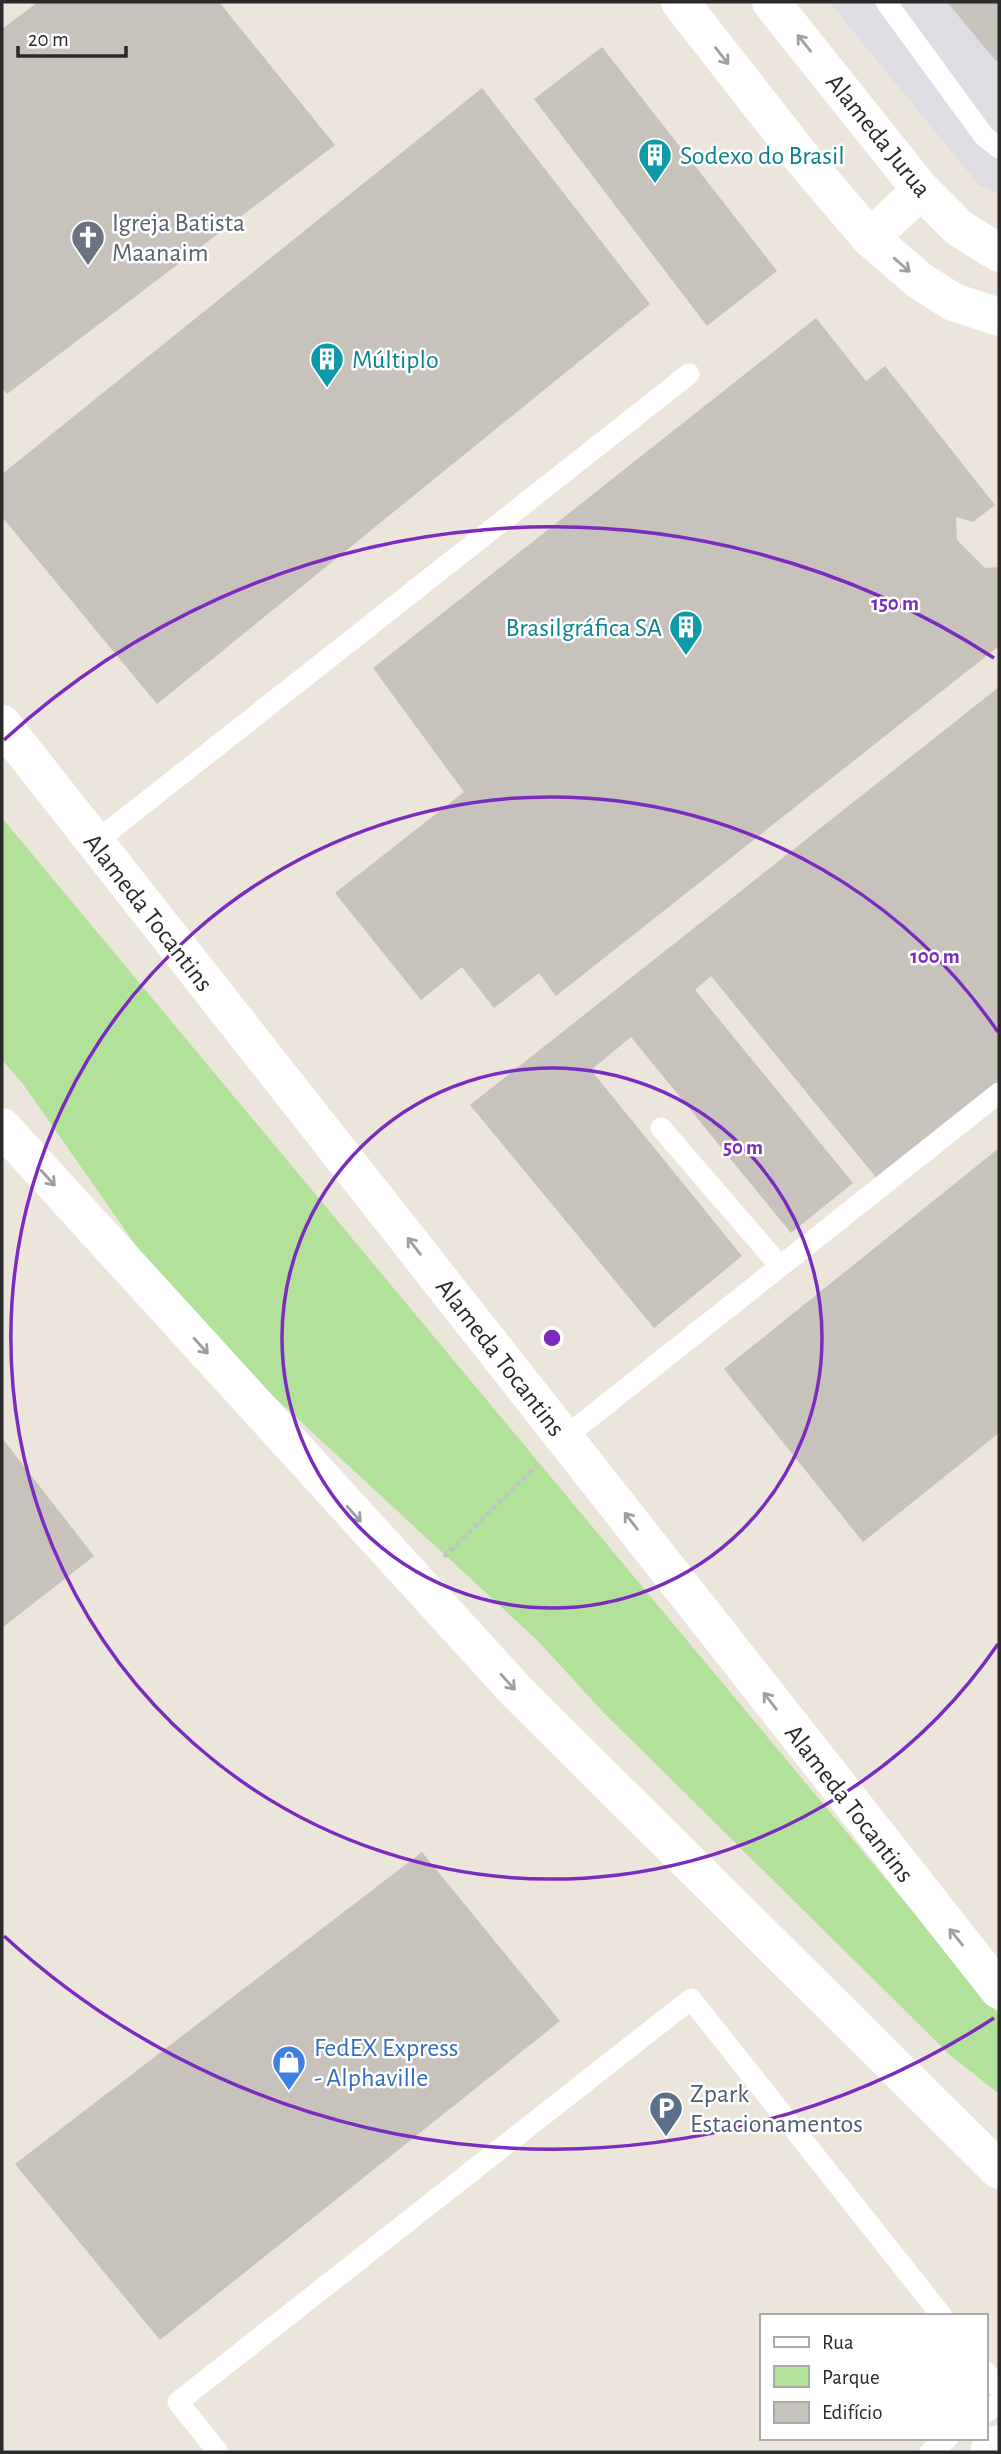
<svg xmlns="http://www.w3.org/2000/svg" width="1001" height="2454" viewBox="0 0 1001 2454" font-family="'Alegreya Sans',sans-serif">
<style>
.industrial{fill:#dfdde4}
.green{fill:#b2e19a}
.building{fill:#c7c2bc}
.lines{fill:none;stroke-linecap:round;stroke-linejoin:round}
.path{stroke:#c3c3c3;stroke-width:4.5;stroke-dasharray:5 3.5;stroke-linecap:butt}
.service{stroke:#fff;stroke-width:21}
.minor{stroke:#fff;stroke-width:38}
.tertiary{stroke:#fff;stroke-width:38}
.secondary{stroke:#fff;stroke-width:38}
.oneway{stroke:#9f9f9f}
.ring{fill:none;stroke:#7b2cbf;stroke-width:3.5}
.labels{text-anchor:middle;stroke-width:5;stroke-linejoin:round;paint-order:stroke}
.street-label{font-size:26px;fill:#2a2a2a;stroke:#fff}
.culture-label{font-size:26px;fill:#0d838f;stroke:#fff;text-anchor:start}
.worship-label{font-size:26px;fill:#5b616d;stroke:#fff;text-anchor:start}
.shop-label{font-size:26px;fill:#366cbe;stroke:#fff;text-anchor:start}
.service-label{font-size:26px;fill:#4e5e75;stroke:#fff;text-anchor:start}
.centre{fill:#7b2cbf;stroke:#fff;stroke-width:3.5}
.ring-label{font-size:21px;text-anchor:middle;font-weight:bold;fill:#7b2cbf;stroke:#fff;stroke-width:5;stroke-linejoin:round;paint-order:stroke}
</style>
<rect width="100%" height="100%" fill="#ece5dc"/>
<polygon class="industrial" points="829,2 999,2 999,194 979,185"/>
<polygon class="green" points="2,818 999,2015 999,2094 950,2055 603,1712 538,1641 260,1384 137,1247 23,1084 2,1060"/>
<g class="building">
<polygon points="38,2 219,2 335,145 7,394 2,388 2,29"/>
<polygon points="947,2 999,2 999,59 996,61"/>
<polygon points="602,47 777,271 707,326 534,99"/>
<polygon points="482,88 650,304 157,704 2,517 2,474"/>
<polygon points="816,318 866,381 885,366 995,505 973,522 956,517 957,540 985,568 999,567 999,646 556,996 539,973 494,1008 462,967 421,1000 335,893 464,792 373,668"/>
<polygon points="999,687 999,1082 879,1181 711,976 695,990 853,1183 791,1233 631,1037 591,1070 742,1256 654,1328 470,1105"/>
<polygon points="999,1148 999,1433 863,1542 724,1369"/>
<polygon points="2,1438 94,1556 2,1628"/>
<polygon points="422,1852 560,2021 160,2340 15,2164"/>
</g>
<g class="lines">
<polyline class="path" points="444,1557 537,1465"/>
<g class="service">
<polyline points="886,2 984,136 999,148"/>
<polyline points="94,843 689,374"/>
<polyline points="661,1128 780,1266"/>
<polyline points="565,1437 999,1093"/>
<polyline points="985,2371 999,2388"/>
<polyline points="985,2413 999,2403"/>
<polyline points="218,2452 178,2402 691,1999 942,2316"/>
<polyline points="930,2452 948,2438"/>
</g>
<polyline class="minor" points="989,2452 999,2444"/>
<g class="tertiary">
<polyline points="680,2 802,158 870,238 919,280 953,302 999,317"/>
<polyline points="771,2 921,190 959,228 999,253"/>
<polyline points="870,238 921,190"/>
</g>
<g class="secondary">
<polyline points="2,724 999,1990"/>
<polyline points="2,1127 518,1693 999,2170"/>
</g>
</g>
<defs><path id="oneway-shaft" d="M-6 0H5M1.5-3L5.5 0L1.5 3" fill="none" stroke-width="1.6" stroke-linecap="round" stroke-linejoin="round" transform="scale(1.75)"/></defs>
<g class="oneway">
<use href="#oneway-shaft" transform="translate(804 43) rotate(-129)"/>
<use href="#oneway-shaft" transform="translate(722 56) rotate(52)"/>
<use href="#oneway-shaft" transform="translate(902 265) rotate(41)"/>
<use href="#oneway-shaft" transform="translate(48 1178) rotate(48)"/>
<use href="#oneway-shaft" transform="translate(414 1246) rotate(-128)"/>
<use href="#oneway-shaft" transform="translate(201 1346) rotate(48)"/>
<use href="#oneway-shaft" transform="translate(354 1514) rotate(48)"/>
<use href="#oneway-shaft" transform="translate(631 1521) rotate(-128)"/>
<use href="#oneway-shaft" transform="translate(508 1682) rotate(48)"/>
<use href="#oneway-shaft" transform="translate(770 1701) rotate(-128)"/>
<use href="#oneway-shaft" transform="translate(956 1937) rotate(-129)"/>
</g>
<g class="ring">
<circle cx="552" cy="1338" r="270"/>
<path d="M998 1644A541 541 0 1 1 998 1032"/>
<path d="M994 2018A811 811 0 0 1 4 1936M4 740A811 811 0 0 1 994 658"/>
</g>
<defs>
<g id="building-pin" transform="scale(1.75)"><path d="M0 17L-7.5 6A9.5 9.5 0 1 1 7.5 6Z" fill="#0f9aa8" stroke="#fff"/><path d="M-4-6H4V6H1V3H-1V6H-4ZM-2.5-4.3h1.7v1.8h-1.7ZM.8-4.3h1.7v1.8H.8ZM-2.5-1h1.7V.8h-1.7ZM.8-1h1.7V.8H.8Z" fill="#fff"/></g>
<g id="church-pin" transform="scale(1.75)"><path d="M0 17L-7.5 6A9.5 9.5 0 1 1 7.5 6Z" fill="#6b7280" stroke="#fff"/><path d="M-1.2-6h2.4v3.5h3.3v2.4h-3.3V6h-2.4V-.1h-3.3v-2.4h3.3Z" fill="#fff"/></g>
<g id="shop-pin" transform="scale(1.75)"><path d="M0 17L-7.5 6A9.5 9.5 0 1 1 7.5 6Z" fill="#3f7fe0" stroke="#fff"/><path d="M-5-2.5h2.3a2.7 3.5 0 0 1 5.4 0H5L5.5 6h-11ZM-1.5-2.5h3a1.5 2.3 0 0 0-3 0Z" fill="#fff"/></g>
<g id="parking-pin" transform="scale(1.75)"><path d="M0 17L-7.5 6A9.5 9.5 0 1 1 7.5 6Z" fill="#5c6f8a" stroke="#fff"/><path d="M-3.5-5.5H1a3.5 3.5 0 0 1 0 7H-1V5.5H-3.5ZM-1-3.4V-.6H.8a1.4 1.4 0 0 0 0-2.8Z" fill="#fff"/></g>
</defs>
<g fill-rule="evenodd">
<use href="#building-pin" x="655" y="155"/>
<use href="#church-pin" x="88" y="237"/>
<use href="#building-pin" x="327" y="359"/>
<use href="#building-pin" x="686" y="627"/>
<use href="#shop-pin" x="289" y="2062"/>
<use href="#parking-pin" x="666" y="2108"/>
</g>
<g class="labels">
<g class="street-label">
<text transform="translate(879 135) rotate(51)" y="9">Alameda Jurua</text>
<text transform="translate(149 912) rotate(52)" y="9">Alameda Tocantins</text>
<text transform="translate(501 1357) rotate(52)" y="9">Alameda Tocantins</text>
<text transform="translate(850 1803) rotate(52)" y="9">Alameda Tocantins</text>
</g>
<g class="culture-label">
<text x="680" y="164">Sodexo do Brasil</text>
<text x="352" y="368">Múltiplo</text>
<text x="662" y="636" text-anchor="end">Brasilgráfica SA</text>
</g>
<g class="worship-label">
<text x="112" y="231">Igreja Batista<tspan x="112" dy="30">Maanaim</tspan></text>
</g>
<g class="shop-label">
<text x="314" y="2056">FedEX Express<tspan x="314" dy="30">- Alphaville</tspan></text>
</g>
<g class="service-label">
<text x="690" y="2102">Zpark<tspan x="690" dy="30">Estacionamentos</tspan></text>
</g>
</g>
<circle cx="552" cy="1338" r="10" class="centre"/>
<g class="ring-label">
<text x="895" y="610">150 m</text>
<text x="935" y="963">100 m</text>
<text x="743" y="1154">50 m</text>
</g>
<rect width="1001" height="2454" fill="none" stroke="#2a2a2a" stroke-width="7"/>
<rect x="760" y="2314" width="228" height="126" fill="#ffffff" stroke="#aaaaaa" stroke-width="2"/>
<rect x="774" y="2337" width="35" height="10" fill="#ffffff" stroke="#aaaaaa" stroke-width="2"/>
<text x="822" y="2349" font-size="21" fill="#2a2a2a">Rua</text>
<rect x="774" y="2366" width="35" height="21" fill="#b2e19a" stroke="#aaaaaa" stroke-width="2"/>
<text x="822" y="2384" font-size="21" fill="#2a2a2a">Parque</text>
<rect x="774" y="2402" width="35" height="21" fill="#c7c2bc" stroke="#aaaaaa" stroke-width="2"/>
<text x="822" y="2419" font-size="21" fill="#2a2a2a">Edifício</text>
<path d="M18 46v10h108v-10" fill="none" stroke="#2a2a2a" stroke-width="3.5"/>
<text x="28" y="46" font-size="21" fill="#2a2a2a" stroke="#ffffff" stroke-width="5" paint-order="stroke">20 m</text>
</svg>
